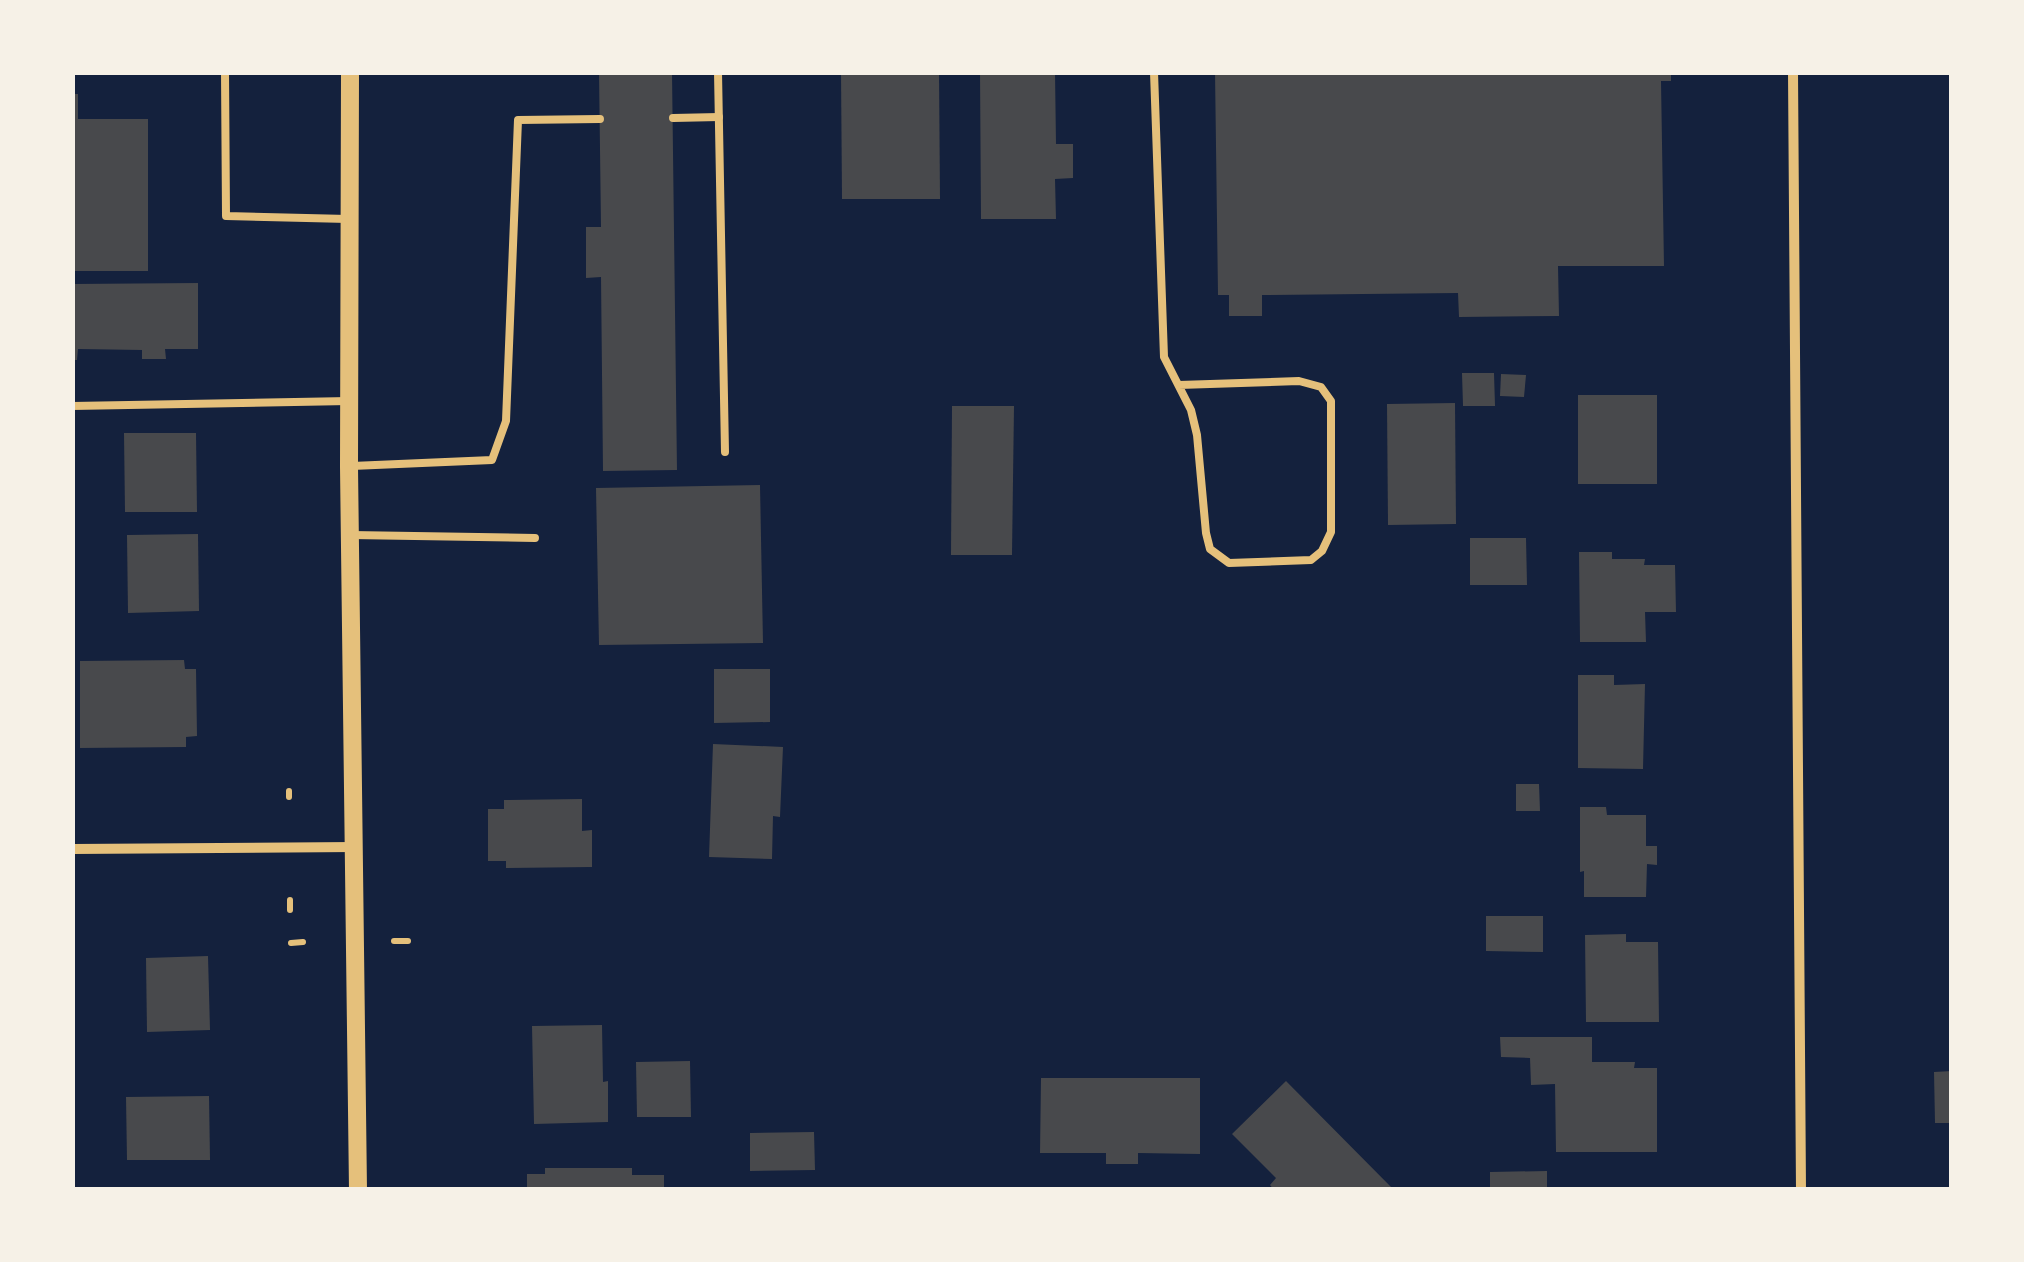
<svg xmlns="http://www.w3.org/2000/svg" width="2024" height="1262" viewBox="0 0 2024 1262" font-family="'Exo 2',sans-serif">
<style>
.building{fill:#48494c}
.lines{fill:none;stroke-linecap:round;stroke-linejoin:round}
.path{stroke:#e5c07b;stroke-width:6}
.service{stroke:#e5c07b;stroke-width:8}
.minor{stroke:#e5c07b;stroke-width:10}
.tertiary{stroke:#e5c07b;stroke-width:18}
</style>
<rect width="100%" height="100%" fill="#14213d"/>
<g class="building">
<polygon points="599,72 672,72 677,470 603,471 601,277 586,278 586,227 601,227"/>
<polygon points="841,72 939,72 940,199 842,199"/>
<polygon points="980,72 1055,72 1056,144 1073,144 1073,178 1055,179 1056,219 981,219"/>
<polygon points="1215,72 1671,72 1671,81 1661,81 1664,266 1558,266 1559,316 1459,317 1458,293 1262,295 1262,316 1229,316 1229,295 1218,295"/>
<polygon points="72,94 78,94 78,119 148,119 148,271 72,271"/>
<polygon points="198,283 198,349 165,349 166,359 142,359 142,350 78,349 77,360 72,360 72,284"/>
<polygon points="1462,373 1494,373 1495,406 1463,406"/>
<polygon points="1501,374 1526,375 1524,397 1500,396"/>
<rect x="1578" y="395" width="79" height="89"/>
<polygon points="1455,403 1456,524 1388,525 1387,404"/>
<polygon points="952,406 1014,406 1012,555 951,555"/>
<polygon points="124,433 196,433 197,512 125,512"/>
<polygon points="760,485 763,643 599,645 596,488"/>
<polygon points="198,534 199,611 128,613 127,535"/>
<polygon points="1470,538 1526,538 1527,585 1470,585"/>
<polygon points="1579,552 1612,552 1612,559 1645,559 1644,565 1675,565 1676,612 1645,612 1646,642 1580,642"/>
<polygon points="184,660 185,669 196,669 197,736 186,737 186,747 80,748 80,661"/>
<polygon points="714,669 770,669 770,722 714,723"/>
<polygon points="1578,675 1614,675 1614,685 1645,684 1643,769 1578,768"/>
<polygon points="713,744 783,747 780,817 773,816 772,859 709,857"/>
<polygon points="1516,784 1539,784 1540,811 1516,811"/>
<polygon points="582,799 582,831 592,830 592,867 506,868 506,861 488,861 488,809 504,809 504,800"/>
<polygon points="1580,807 1606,807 1607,815 1646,815 1646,846 1657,846 1657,865 1647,864 1646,897 1584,897 1584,871 1580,872"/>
<polygon points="1486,916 1543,916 1543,952 1486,951"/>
<polygon points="1626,934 1626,942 1658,942 1659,1022 1586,1022 1585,935"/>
<polygon points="208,956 210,1030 147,1032 146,958"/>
<polygon points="602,1025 603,1082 608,1081 608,1122 534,1124 532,1026"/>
<polygon points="1500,1037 1592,1037 1592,1062 1635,1062 1634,1068 1657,1068 1657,1152 1556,1152 1555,1084 1531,1085 1530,1058 1501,1057"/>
<polygon points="690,1061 691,1117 637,1117 636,1062"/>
<polygon points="1952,1071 1952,1123 1935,1123 1934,1072"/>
<polygon points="1041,1078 1200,1078 1200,1154 1138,1153 1138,1164 1106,1164 1106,1153 1040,1153"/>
<polygon points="1286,1081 1394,1190 1274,1190 1270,1185 1276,1178 1232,1134"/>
<polygon points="209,1096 210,1160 127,1160 126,1097"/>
<polygon points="814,1132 815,1170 750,1171 750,1133"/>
<polygon points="545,1168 632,1168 632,1175 664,1175 664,1190 527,1190 527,1174 545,1174"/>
<polygon points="1547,1171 1547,1190 1490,1190 1490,1172"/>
</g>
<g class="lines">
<g class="path">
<polyline points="289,791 289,797"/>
<polyline points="290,900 290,910"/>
<polyline points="394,941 408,941"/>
<polyline points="291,943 303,942"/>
</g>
<g class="service">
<polyline points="225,72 226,216 348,219"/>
<polyline points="718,72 725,452"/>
<polyline points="1154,72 1164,357 1191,410 1197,435 1206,533 1210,549 1229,563 1311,560 1322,551 1331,532 1331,401 1321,387 1299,381 1179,385"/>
<polyline points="673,118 719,117"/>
<polyline points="72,406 349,401"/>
<polyline points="352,466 492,460 506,421 518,120 600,119"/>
<polyline points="351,535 535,538"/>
</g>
<g class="minor">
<polyline points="1793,72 1801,1190"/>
<polyline points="72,849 355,847"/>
</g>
<polyline class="tertiary" points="350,72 349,467 358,1190"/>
</g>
<rect width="2024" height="1262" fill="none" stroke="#f6f1e7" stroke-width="150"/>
</svg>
